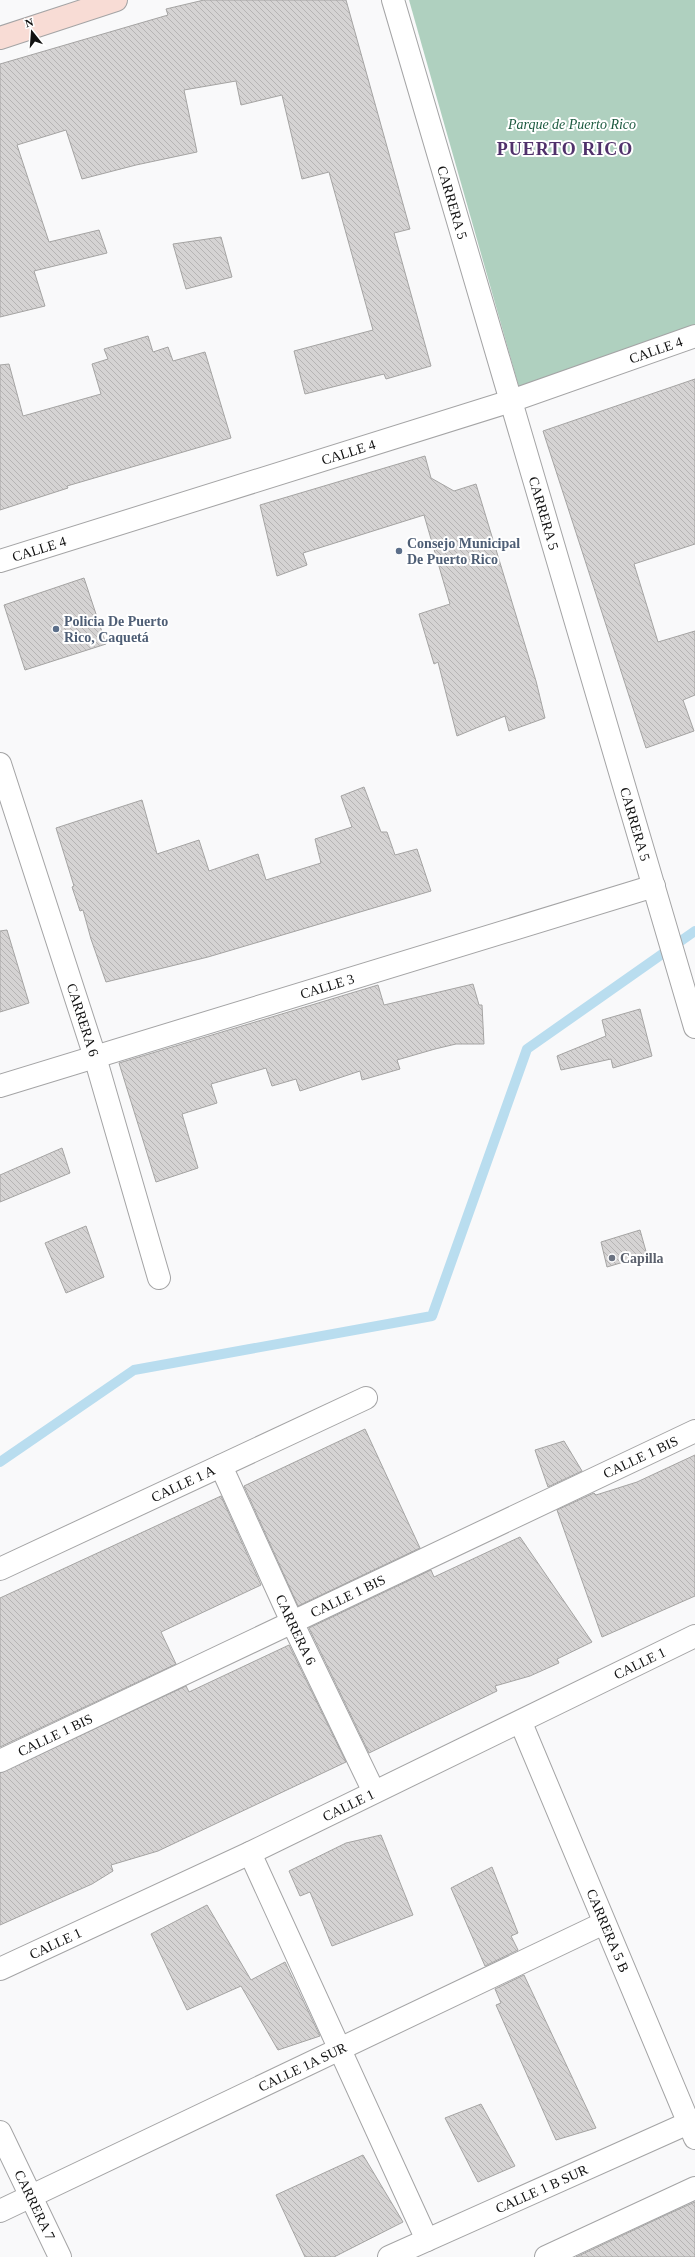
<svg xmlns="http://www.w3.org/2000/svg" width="695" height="2257" viewBox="0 0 695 2257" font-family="'Times New Roman',serif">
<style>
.park{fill:#afd0bf}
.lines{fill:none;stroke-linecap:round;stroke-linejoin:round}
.stream{stroke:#b9ddef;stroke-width:10}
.building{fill:url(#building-back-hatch);stroke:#a5a4a3}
.street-casing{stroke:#a4a4a5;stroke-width:24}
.secondary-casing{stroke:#a4a4a5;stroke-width:24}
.street{stroke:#fff;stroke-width:22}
.secondary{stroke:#f8dcd5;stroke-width:22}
.service-dot{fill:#5c6f8a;stroke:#fff;stroke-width:1.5}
.worship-dot{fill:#6b7280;stroke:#fff;stroke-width:1.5}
.labels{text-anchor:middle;stroke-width:4;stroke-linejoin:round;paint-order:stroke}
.park-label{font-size:14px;font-style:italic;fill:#1d5a40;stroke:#fff}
.street-label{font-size:14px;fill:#111;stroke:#fff}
.service-label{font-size:14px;font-weight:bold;fill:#4e5e75;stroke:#fff;text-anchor:start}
.worship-label{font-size:14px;font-weight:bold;fill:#5b616d;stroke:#fff;text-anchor:start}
.district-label{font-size:18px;font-weight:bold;letter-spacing:1px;fill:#50316b;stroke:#fff}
</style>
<defs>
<pattern id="building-back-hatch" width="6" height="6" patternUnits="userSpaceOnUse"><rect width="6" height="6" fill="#d5d3d3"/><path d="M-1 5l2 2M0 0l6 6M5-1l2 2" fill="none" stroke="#b6b4b4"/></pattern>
</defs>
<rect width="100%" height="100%" fill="#f9f9fa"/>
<polygon class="park" points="409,0 695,0 695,332 520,391"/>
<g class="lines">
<polyline class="stream" points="0,1462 134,1370 432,1316 527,1049 695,931"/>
</g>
<g class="building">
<polygon points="204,0 346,0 410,229 394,233 431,366 386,379 384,374 305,394 294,351 373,330 329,172 302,179 282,95 241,105 236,81 184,90 197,152 136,165 82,179 66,130 17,145 49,242 99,230 107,253 34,271 45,306 0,317 0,64 168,15 166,9"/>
<polygon points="221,237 232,277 186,289 173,244"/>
<polygon points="148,336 153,352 168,347 173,361 205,352 231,438 67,486 68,488 0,510 0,365 9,364 23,416 101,394 92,364 108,359 104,349"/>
<polygon points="695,379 695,544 634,564 658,642 695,631 695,695 683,700 694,731 646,748 543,431"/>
<polygon points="425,456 431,478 454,491 476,484 536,681 545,718 509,731 505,716 457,736 438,662 434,664 419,614 450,604 424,515 303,553 307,565 277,576 260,505"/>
<polygon points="84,578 106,644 25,670 4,605"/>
<polygon points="364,787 381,832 387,832 395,855 417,849 431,891 208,957 106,982 91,939 83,910 80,911 72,887 74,886 56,828 142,800 157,854 199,840 209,871 258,854 266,880 321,863 315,839 352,827 341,796"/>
<polygon points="7,930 29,1003 0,1012 0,931"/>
<polygon points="473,984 479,1005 482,1005 484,1044 456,1044 435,1049 397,1060 400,1069 362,1080 360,1071 300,1091 296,1079 272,1086 266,1068 211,1084 217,1103 182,1114 198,1168 156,1182 119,1063 378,985 384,1005"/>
<polygon points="640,1009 652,1056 613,1068 611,1059 561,1070 557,1056 606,1036 602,1020"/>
<polygon points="62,1148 70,1173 0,1202 0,1175"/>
<polygon points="86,1226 104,1277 66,1293 45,1243"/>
<polygon points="640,1230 647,1255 607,1267 601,1242"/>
<polygon points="365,1429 420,1548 298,1606 244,1486"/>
<polygon points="564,1441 582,1471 548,1487 535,1450"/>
<polygon points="695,1455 695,1596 602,1637 557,1510 594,1493 596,1495 637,1482"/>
<polygon points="221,1496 261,1585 161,1632 176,1664 0,1747 0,1598"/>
<polygon points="520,1537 592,1642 557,1659 559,1663 530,1676 495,1686 497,1691 369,1753 309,1628 431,1570 434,1577"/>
<polygon points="289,1645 346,1762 158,1851 111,1865 113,1871 92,1884 0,1925 0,1773 186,1686 189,1692"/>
<polygon points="381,1835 413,1915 332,1946 310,1892 300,1896 289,1871 346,1843"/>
<polygon points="492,1867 518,1933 511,1936 518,1950 485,1966 451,1888"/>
<polygon points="207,1905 251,1980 285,1962 320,2036 278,2050 241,1986 187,2010 151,1934"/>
<polygon points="524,1975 596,2128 556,2140 496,2005 501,2003 495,1989"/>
<polygon points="481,2104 515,2166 478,2182 445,2118"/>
<polygon points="363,2155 403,2222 334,2257 305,2257 276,2195"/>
<polygon points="695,2202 695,2257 576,2257 668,2214"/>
</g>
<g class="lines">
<g class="street-casing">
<g id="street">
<path id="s1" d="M393,0L695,1027"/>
<path id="s2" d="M0,561L511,401L695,336"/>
<path id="s3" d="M0,764L95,1057L159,1278"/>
<path id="s4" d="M0,1086L654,886"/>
<path id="s5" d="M221,1466L292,1622L374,1792"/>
<path id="s6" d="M0,1569L366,1398"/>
<path id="s7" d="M521,1723L695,2138"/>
<path id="s8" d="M0,1761L695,1431"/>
<polyline points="250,1853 427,2240"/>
<path id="s9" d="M0,1969L250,1853L695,1636"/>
<path id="s10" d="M0,2132L60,2257"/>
<path id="s11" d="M0,2211L604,1923"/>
<path id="s12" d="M389,2257L695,2120"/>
<polyline points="546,2257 695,2188"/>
</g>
</g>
<g class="secondary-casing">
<polyline id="secondary" points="0,38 116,0"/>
</g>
<use href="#street" class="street"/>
<use href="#secondary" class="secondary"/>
</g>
<g class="service-dot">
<circle cx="399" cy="551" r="4"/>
<circle cx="56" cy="629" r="4"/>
</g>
<circle class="worship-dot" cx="612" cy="1258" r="4"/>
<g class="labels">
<g class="park-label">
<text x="572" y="129">Parque de Puerto Rico</text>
</g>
<g class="street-label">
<text dy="5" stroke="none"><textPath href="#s1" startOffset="211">CARRERA 5</textPath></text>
<text dy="5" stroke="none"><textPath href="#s2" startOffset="689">CALLE 4</textPath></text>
<text dy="5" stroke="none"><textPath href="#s2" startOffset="365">CALLE 4</textPath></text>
<text dy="5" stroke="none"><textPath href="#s1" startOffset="535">CARRERA 5</textPath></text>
<text dy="5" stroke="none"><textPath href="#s2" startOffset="41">CALLE 4</textPath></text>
<text dy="5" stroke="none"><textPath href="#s1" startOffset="859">CARRERA 5</textPath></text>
<text dy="5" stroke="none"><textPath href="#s4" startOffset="342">CALLE 3</textPath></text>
<text dy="5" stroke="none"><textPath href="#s3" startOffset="269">CARRERA 6</textPath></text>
<text dy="5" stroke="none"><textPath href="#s8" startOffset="709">CALLE 1 BIS</textPath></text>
<text dy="5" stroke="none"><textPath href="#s6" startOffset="202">CALLE 1 A</textPath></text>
<text dy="5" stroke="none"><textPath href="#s8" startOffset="385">CALLE 1 BIS</textPath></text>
<text dy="5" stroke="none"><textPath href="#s5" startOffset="180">CARRERA 6</textPath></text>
<text dy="5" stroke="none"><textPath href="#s9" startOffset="709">CALLE 1</textPath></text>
<text dy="5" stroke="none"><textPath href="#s8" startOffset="61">CALLE 1 BIS</textPath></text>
<text dy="5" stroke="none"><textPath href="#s9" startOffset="385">CALLE 1</textPath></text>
<text dy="5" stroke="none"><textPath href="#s7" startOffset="225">CARRERA 5 B</textPath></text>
<text dy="5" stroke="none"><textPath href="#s9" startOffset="61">CALLE 1</textPath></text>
<text dy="5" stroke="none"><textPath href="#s11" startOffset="335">CALLE 1A SUR</textPath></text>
<text dy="5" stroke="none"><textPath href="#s12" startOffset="167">CALLE 1 B SUR</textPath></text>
<text dy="5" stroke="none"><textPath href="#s10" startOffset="81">CARRERA 7</textPath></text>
</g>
<g class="service-label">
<text x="407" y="548">Consejo Municipal<tspan x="407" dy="16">De Puerto Rico</tspan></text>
<text x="64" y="626">Policia De Puerto<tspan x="64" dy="16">Rico, Caquetá</tspan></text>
</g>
<g class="worship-label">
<text x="620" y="1263">Capilla</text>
</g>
<g class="district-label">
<text x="565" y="155">PUERTO RICO</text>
</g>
</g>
<g transform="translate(32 32) rotate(343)" stroke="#ffffff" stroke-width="3" paint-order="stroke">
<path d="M0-3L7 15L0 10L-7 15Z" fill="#111111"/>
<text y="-6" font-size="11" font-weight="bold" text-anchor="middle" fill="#111111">N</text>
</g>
</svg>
